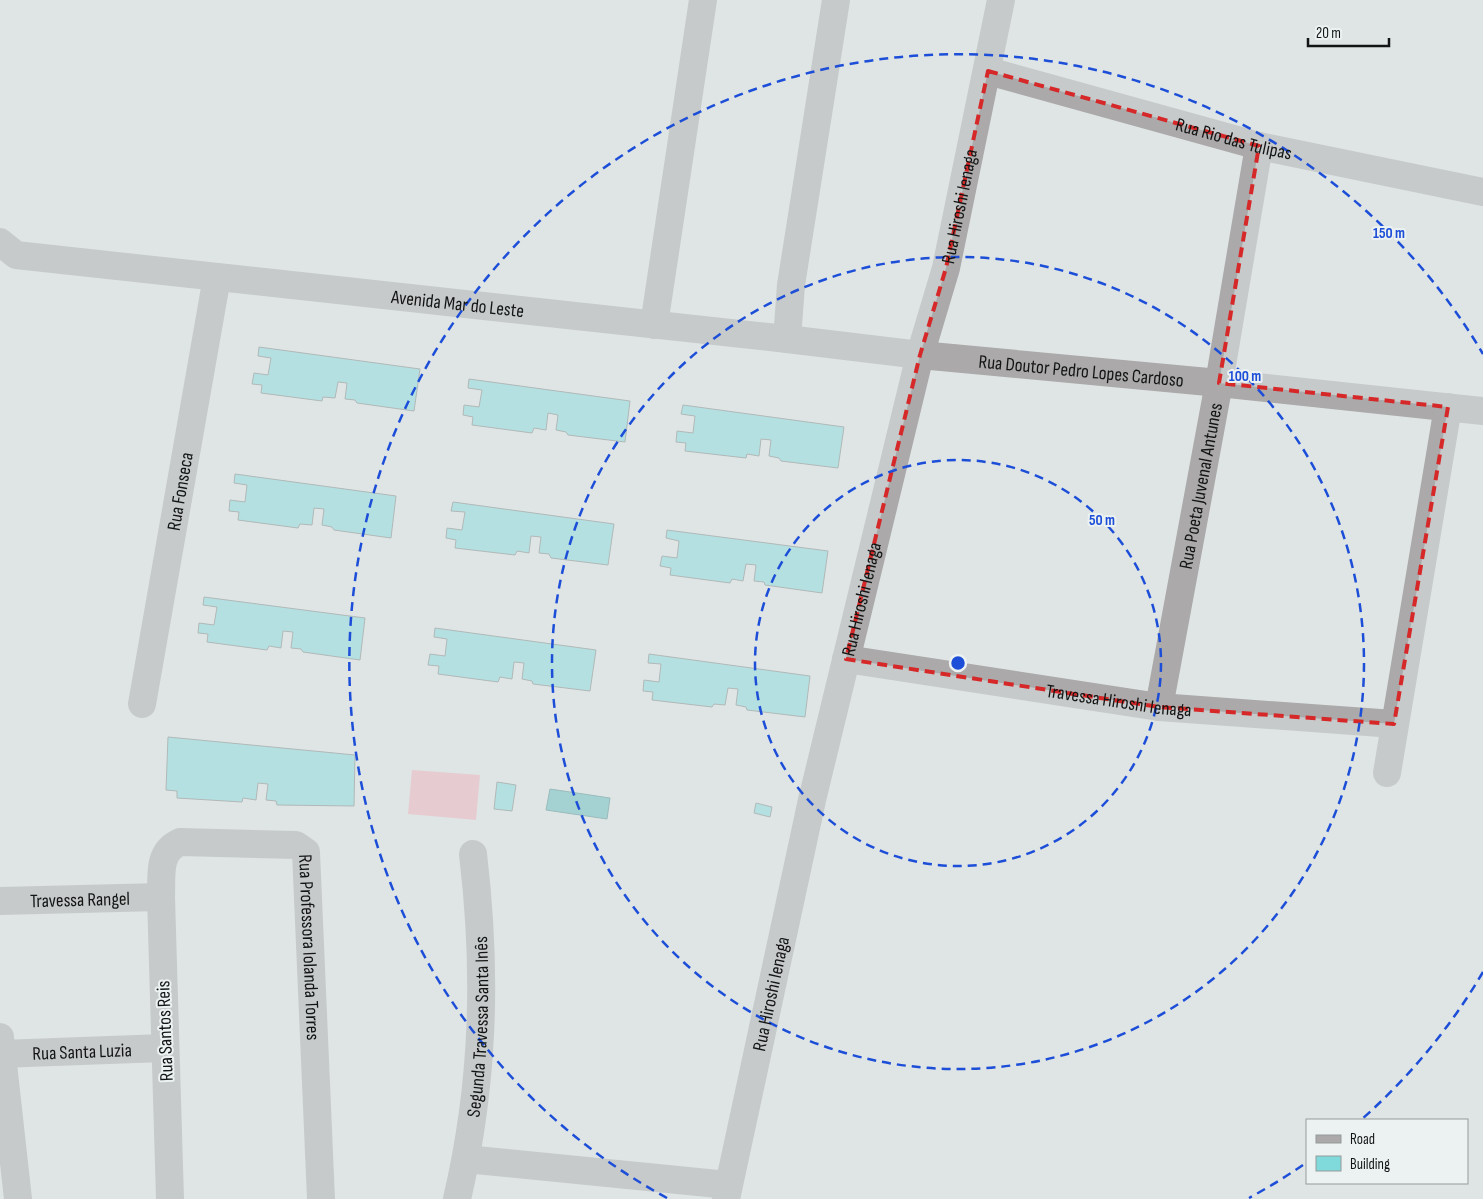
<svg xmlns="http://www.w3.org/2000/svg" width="1483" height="1199" viewBox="0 0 1483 1199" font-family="'Sofia Sans Condensed',sans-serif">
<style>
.green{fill:#efadb8}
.water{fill:#5eb9ba;stroke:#488888}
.building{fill:#80dadb;stroke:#7b8181}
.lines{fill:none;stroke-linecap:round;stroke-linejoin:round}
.minor{stroke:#aba9a9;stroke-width:28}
.marked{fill:none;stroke:#d62828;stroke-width:4;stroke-dasharray:10 6;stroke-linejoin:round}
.ring{fill:none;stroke:#1d4ed8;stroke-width:2.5;stroke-dasharray:9 6}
.labels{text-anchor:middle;stroke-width:4;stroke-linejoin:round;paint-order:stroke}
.street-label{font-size:19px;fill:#131515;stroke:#ecf2f2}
.centre{fill:#1d4ed8;stroke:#ecf2f2;stroke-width:2.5}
.ring-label{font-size:15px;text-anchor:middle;font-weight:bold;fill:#1d4ed8;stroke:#ecf2f2;stroke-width:4;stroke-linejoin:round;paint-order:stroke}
</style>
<rect width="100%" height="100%" fill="#dfe5e5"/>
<polygon class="green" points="412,770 480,775 476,820 408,814"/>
<polygon class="water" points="550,789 610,798 607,819 546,810"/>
<g class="building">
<polygon points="259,347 420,369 414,411 357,403 355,400 345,399 347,383 338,382 335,398 323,397 322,401 261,393 262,385 252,384 254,373 268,375 271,358 258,356"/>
<polygon points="469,379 630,401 625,442 568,435 566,432 556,430 558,415 548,413 546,430 534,428 532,433 472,425 473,417 463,415 464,405 479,407 482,390 468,388"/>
<polygon points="683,405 844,427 838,468 781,461 779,458 769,456 771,440 761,439 759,456 747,454 746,458 685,451 686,443 676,442 677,431 693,433 695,416 681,414"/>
<polygon points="235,474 396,496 391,538 334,530 332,527 322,525 324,509 314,508 312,525 300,524 298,528 238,520 239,512 229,511 230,500 245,502 247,485 234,483"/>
<polygon points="453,502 614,524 608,565 551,558 549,554 539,553 541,537 531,536 529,553 517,551 515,555 455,548 456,540 446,538 447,528 462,530 465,512 451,511"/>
<polygon points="667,530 828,551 822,593 765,585 764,582 754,581 756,565 746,564 743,581 732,579 730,583 670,575 671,568 660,566 662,556 677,558 679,541 666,538"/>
<polygon points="204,597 365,618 360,660 303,652 301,649 291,648 293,632 283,631 281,648 269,646 267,650 207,642 208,634 198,633 199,623 214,625 217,607 203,605"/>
<polygon points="435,628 596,650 590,691 533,684 532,681 522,679 524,663 514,662 512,679 500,677 498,682 438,674 439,666 428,665 430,654 445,656 447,639 434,637"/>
<polygon points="649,654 810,676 805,717 747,710 746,707 736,705 738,689 728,688 725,705 714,704 712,707 652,700 653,692 643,691 644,680 659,682 661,664 648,663"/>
<polygon points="168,737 355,755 354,806 277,805 276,801 266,800 268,784 258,783 256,800 243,798 242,802 177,798 177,791 166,790"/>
<polygon points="497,782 516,785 512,811 494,809"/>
<polygon points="756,803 772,807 770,817 754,813"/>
</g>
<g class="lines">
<g class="minor">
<path id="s1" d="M988,71L1259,146L1483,192"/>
<path id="s2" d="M0,242L16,255L787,339L920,355L1219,383L1483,411"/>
<polyline points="654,325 703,0"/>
<polyline points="787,339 791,285 836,0"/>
<path id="s3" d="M846,659L1159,707L1394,724"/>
<path id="s4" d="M142,704L217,277"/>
<path id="s5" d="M1159,707L1219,383L1259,146"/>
<polyline points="1387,773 1448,407"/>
<path id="s6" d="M0,901L161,897"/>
<polyline points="0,1037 18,1199"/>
<path id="s7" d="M0,1054L164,1048"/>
<polyline points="466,1159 728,1185"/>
<path id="s8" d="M170,1199L161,897C162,876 157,852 180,842L296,845L306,852L321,1199"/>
<path id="s9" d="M457,1199C484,1083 487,972 473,854"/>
<path id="s10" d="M726,1199L812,800L920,355L946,268L1001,0"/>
</g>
</g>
<path d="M0 0H1483V1199H0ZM988,71L1259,146L1219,383L1448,407L1394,724L1159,707L846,659L920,355L946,268Z" fill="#dfe5e5" fill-opacity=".55" fill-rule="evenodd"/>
<path class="marked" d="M988,71L1259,146L1219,383L1448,407L1394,724L1159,707L846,659L920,355L946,268Z"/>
<g class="ring">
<circle cx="958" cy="663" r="203"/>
<circle cx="958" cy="663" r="406"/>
<path d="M1483 972A609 609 0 0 1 1362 1119M1303 1165A609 609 0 0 1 1249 1198M667 1198A609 609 0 1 1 1483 354"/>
</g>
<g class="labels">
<g class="street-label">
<text dy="7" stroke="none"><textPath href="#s1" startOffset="255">Rua Rio das Tulipas</textPath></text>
<text dy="7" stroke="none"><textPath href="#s10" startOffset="1020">Rua Hiroshi Ienaga</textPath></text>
<text dy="7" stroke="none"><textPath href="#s2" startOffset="465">Avenida Mar do Leste</textPath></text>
<text dy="7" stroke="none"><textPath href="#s2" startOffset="1092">Rua Doutor Pedro Lopes Cardoso</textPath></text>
<text dy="7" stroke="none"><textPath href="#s5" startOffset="225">Rua Poeta Juvenal Antunes</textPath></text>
<text dy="7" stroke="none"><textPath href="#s4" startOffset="216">Rua Fonseca</textPath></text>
<text dy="7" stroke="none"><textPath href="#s10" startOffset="615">Rua Hiroshi Ienaga</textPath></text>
<text dy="7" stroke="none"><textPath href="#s3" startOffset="276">Travessa Hiroshi Ienaga</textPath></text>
<text dy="7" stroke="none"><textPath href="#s6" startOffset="80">Travessa Rangel</textPath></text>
<text dy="7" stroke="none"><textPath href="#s8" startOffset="588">Rua Professora Iolanda Torres</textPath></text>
<text dy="7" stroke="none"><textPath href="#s10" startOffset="210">Rua Hiroshi Ienaga</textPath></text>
<text dy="7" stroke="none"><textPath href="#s9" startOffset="174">Segunda Travessa Santa Inês</textPath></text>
<text transform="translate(164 1031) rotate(-92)" y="7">Rua Santos Reis</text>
<text dy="7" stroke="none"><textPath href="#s7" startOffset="82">Rua Santa Luzia</textPath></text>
</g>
</g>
<circle cx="958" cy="663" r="8" class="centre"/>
<g class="ring-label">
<text x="1389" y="238">150 m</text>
<text x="1245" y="381">100 m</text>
<text x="1102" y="525">50 m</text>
</g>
<rect x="1306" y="1119" width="162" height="65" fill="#ecf2f2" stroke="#959a9a"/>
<rect x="1316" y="1135" width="25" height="8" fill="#aba9a9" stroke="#959a9a"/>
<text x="1350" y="1144" font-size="15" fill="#131515">Road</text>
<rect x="1316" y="1156" width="25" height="15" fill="#80dadb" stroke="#959a9a"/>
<text x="1350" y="1169" font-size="15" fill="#131515">Building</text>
<path d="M1308 38v8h81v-8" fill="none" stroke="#131515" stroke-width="2.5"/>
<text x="1316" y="38" font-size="15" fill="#131515" stroke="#ecf2f2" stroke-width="4" paint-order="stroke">20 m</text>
</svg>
